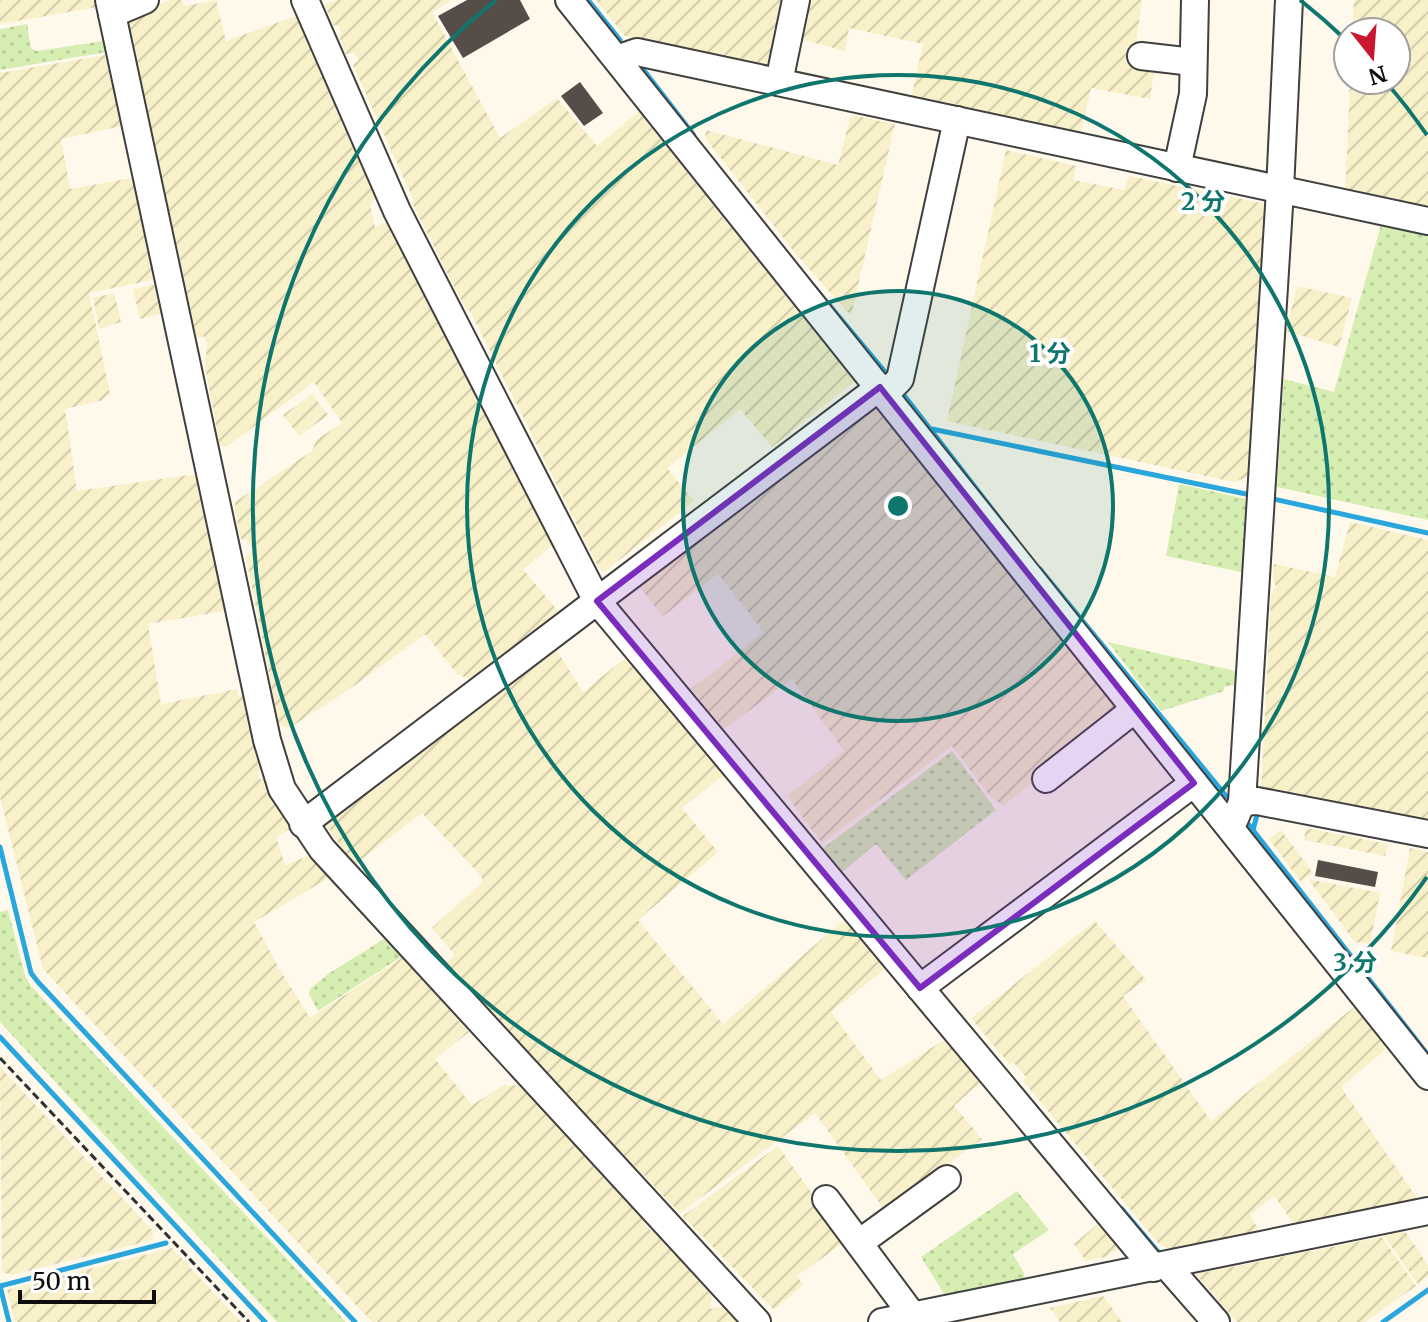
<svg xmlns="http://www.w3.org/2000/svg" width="1428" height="1322" viewBox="0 0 1428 1322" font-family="Merriweather,'Noto Sans JP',serif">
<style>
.farmland{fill:url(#farmland-furrows)}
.grass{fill:url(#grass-dots)}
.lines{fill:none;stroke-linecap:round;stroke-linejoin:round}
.stream{stroke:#29a6dc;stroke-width:5}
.building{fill:#564c48}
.minor-casing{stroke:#404040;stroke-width:30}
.path{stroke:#2f2f2f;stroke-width:3;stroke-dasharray:8 4;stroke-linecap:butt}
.minor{stroke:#fff;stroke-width:26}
.marked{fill:#7b2cbf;fill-opacity:0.2;stroke:#7b2cbf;stroke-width:6;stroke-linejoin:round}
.ring{fill:none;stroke:#0f766e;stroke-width:4}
.centre{fill:#0f766e;stroke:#fff;stroke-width:4}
.ring-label{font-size:24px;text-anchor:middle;font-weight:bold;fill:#0f766e;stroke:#fff;stroke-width:8;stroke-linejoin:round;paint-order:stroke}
</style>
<defs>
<pattern id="farmland-furrows" width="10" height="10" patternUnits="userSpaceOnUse" patternTransform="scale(2)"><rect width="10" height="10" fill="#f8f0c9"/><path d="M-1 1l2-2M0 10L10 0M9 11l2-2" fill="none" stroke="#d3cdab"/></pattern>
<pattern id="grass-dots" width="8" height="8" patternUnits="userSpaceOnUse" patternTransform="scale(2)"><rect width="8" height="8" fill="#d6eeb1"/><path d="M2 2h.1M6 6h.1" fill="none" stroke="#b6cb97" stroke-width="1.8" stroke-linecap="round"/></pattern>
</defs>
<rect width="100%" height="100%" fill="#fff9ec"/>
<g class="farmland">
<polygon points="0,0 101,0 103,6 0,24"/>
<polygon points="170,0 181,0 185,6 216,0 226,41 296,16 302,20 380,189 370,205 375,227 385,222 396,222 558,541 523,569 558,611 471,679 458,675 425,634 347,691 289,728 279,725 246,557 253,550 247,540 241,539 235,511 235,502 312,451 316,440 342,423 314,382 226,447 220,445 205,367 207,343 204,336 198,338 196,335 128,23 137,13"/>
<polygon points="337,0 452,0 432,12 500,138 557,98 597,146 643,108 858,379 772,447 740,409 667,468 694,501 604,572 598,567 470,311 465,308 412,203 414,201 353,65 359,60 354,53 346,54 339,36 341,32 338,26 333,25 325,5"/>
<polygon points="596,0 789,0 775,70 643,45 644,40 625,36"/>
<polygon points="805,0 1142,0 1133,66 1154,71 1150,99 1091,88 1079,141 911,99 923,44 849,28 845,51 797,38"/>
<polygon points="1354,0 1428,0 1428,205 1419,208 1345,196 1350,80 1396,80 1396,32 1352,32"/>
<polygon points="105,55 121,86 114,88 122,126 61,139 70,189 132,178 138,183 162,278 89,293 110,393 103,400 65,409 77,491 204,473 231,610 148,624 161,704 237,689 238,696 248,693 266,762 258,772 259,779 273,782 297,826 276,837 285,865 308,856 311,859 316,858 332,876 254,922 280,970 310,1018 403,957 469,1032 435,1059 472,1105 504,1085 525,1086 650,1218 644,1224 652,1232 660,1228 713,1292 710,1309 731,1304 747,1322 372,1322 43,969 0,797 0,73"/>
<polygon points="851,115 895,124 851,316 796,254 705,138 706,130 838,165"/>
<polygon points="1006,150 1076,166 1074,180 1124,190 1129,176 1271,205 1253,475 1234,482 947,421"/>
<polygon points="162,283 170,312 140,319 133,289"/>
<polygon points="1297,286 1352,298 1339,347 1286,331"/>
<polygon points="114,293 121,322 99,329 93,298"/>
<polygon points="312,394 328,415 299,436 283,415"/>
<polygon points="871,405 879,405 1123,712 1003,806 989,795 952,746 822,843 787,796 844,751 792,679 724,729 691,689 764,632 718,574 663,616 640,588 646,583 643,577"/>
<polygon points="1350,522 1428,540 1428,828 1261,791 1271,594 1276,586 1273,581 1274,564 1335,577"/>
<polygon points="552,643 583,692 629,655 703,739 703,749 724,775 682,808 718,852 638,920 723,1024 844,920 886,968 831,1012 881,1080 949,1037 986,1077 954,1106 982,1139 885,1211 815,1113 680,1213 442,966 455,955 432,928 483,882 481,876 422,813 354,865 322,819"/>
<polygon points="1306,828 1388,844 1385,856 1304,840"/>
<polygon points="1281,830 1313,873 1301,882 1269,839"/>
<polygon points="1410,848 1428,852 1428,958 1391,951"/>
<polygon points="1308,879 1380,893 1370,944 1355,942"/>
<polygon points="1095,921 1146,980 1123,996 1211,1121 1358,1004 1388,1043 1383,1047 1385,1050 1341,1087 1417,1198 1415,1202 1297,1228 1274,1196 1250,1215 1262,1236 1177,1253 1159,1244 1023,1081 1026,1077 1014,1063 1009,1064 971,1018"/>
<polygon points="0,1067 153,1231 152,1240 12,1275 2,1272"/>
<polygon points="778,1146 846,1241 797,1276 803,1285 774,1310 683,1216"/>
<polygon points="1106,1217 1127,1243 1108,1256 1086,1261 1074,1244"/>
<polygon points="1405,1231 1428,1265 1428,1276 1418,1284 1384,1236"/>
<polygon points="1382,1237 1416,1286 1365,1322 1237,1322 1196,1274"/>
<polygon points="172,1248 241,1322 15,1322 7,1290"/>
<polygon points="1103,1296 1122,1322 1060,1322 1050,1308"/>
</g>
<g class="grass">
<polygon points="27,24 31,49 37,51 110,40 113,51 0,70 0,29"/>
<polygon points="1381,225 1428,236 1428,520 1277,487 1284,379 1334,392"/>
<polygon points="1179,484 1256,501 1250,574 1166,556"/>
<polygon points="1108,642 1244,673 1244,683 1224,687 1224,691 1161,711"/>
<polygon points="952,751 996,810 906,880 876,844 841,873 822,849"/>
<polygon points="8,910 25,975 31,986 346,1322 277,1322 0,1022 0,912"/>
<polygon points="387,937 404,955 318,1011 309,994 310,989 328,974"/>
<polygon points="1017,1191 1049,1230 1013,1254 1024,1273 1025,1287 949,1302 921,1257"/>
</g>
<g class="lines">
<g class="stream">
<polyline points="588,0 620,40"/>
<polyline points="639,64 693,134 696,141"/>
<polyline points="795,264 891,379"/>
<polyline points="900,390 1016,540"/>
<polyline points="932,429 1251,495"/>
<polyline points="1269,498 1428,533"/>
<polyline points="1040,569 1227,797"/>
<polyline points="1249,825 1428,1055"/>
<polyline points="1253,830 1258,811"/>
<polyline points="0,847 31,973 38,982 355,1322"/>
<polyline points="0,1037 265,1322"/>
<polyline points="1122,1209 1160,1254"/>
<polyline points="9,1322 0,1286 166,1243"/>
<polyline points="1383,1322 1428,1290"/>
</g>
</g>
<g class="building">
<polygon points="467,0 520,0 530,19 463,58 438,16"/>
<polygon points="580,82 603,113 584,126 561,96"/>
<polygon points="1318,860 1378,872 1375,887 1315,876"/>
</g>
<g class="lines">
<g class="minor-casing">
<g id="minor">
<polyline points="109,0 267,740 282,789 322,849 757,1322"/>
<polyline points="305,0 397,211 597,601 880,387"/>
<polyline points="569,0 1428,1076"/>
<polyline points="112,14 145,0"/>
<polyline points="1141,56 1193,62"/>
<polyline points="617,59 637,52 1428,221"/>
<polyline points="779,82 796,0"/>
<polyline points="1177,168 1193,94 1195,0"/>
<polyline points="885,394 900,379 957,120"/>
<polyline points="1046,779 1135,709"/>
<polyline points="1242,802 1257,801 1428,834"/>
<polyline points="303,824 597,601 1154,1268"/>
<polyline points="1231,828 1242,802 1280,190 1289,0"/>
<polyline points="920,988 1194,783"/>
<polyline points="826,1199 913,1316"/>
<polyline points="859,1243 947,1179"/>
<polyline points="1167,1266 1216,1322"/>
<polyline points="882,1322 1428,1211"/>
</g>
</g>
<polyline class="path" points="0,1058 249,1322"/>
<use href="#minor" class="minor"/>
</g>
<path class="marked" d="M880,387L1194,783L920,988L597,601Z"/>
<circle cx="898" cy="506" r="215" fill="#0f766e" fill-opacity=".12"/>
<g class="ring">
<circle cx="898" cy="506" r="215"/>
<circle cx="898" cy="506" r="431"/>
<path d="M1427 877A646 646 0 1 1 496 0M1300 0A646 646 0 0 1 1347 41M1386 82A646 646 0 0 1 1427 135"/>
</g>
<circle cx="898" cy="506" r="12" class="centre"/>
<g class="ring-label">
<text x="1203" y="210">2 分</text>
<text x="1050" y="362">1 分</text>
<text x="1355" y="971">3 分</text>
</g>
<g transform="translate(1372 56) rotate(163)"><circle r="38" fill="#ffffff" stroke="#9e9e9e" stroke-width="2"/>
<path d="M0-6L14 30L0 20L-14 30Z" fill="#cb1630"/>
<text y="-12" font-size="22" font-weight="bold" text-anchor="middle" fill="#0d0d0d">N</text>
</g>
<path d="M20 1290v12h134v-12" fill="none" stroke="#0d0d0d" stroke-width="4"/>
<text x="32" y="1290" font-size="24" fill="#0d0d0d" stroke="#ffffff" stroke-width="6" paint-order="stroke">50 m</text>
</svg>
